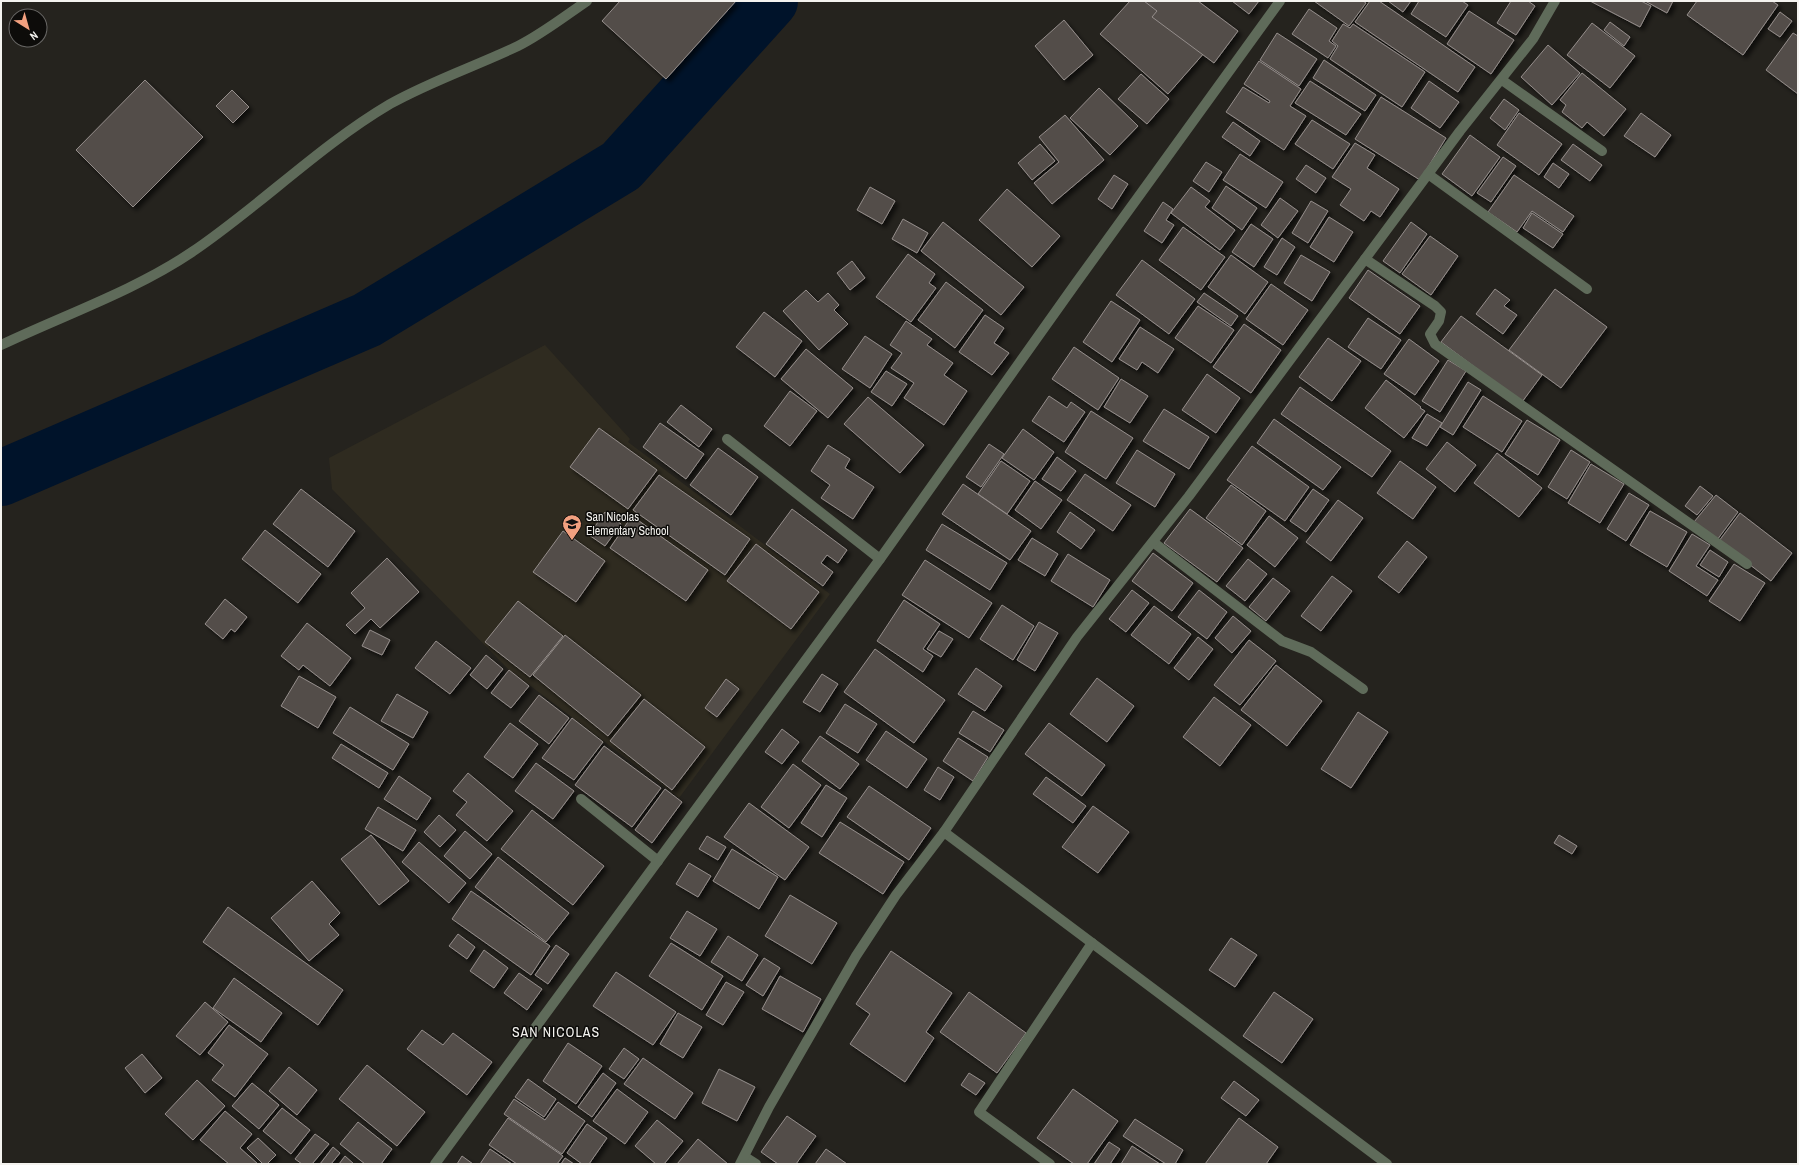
<svg xmlns="http://www.w3.org/2000/svg" width="1799" height="1165" viewBox="0 0 1799 1165" font-family="'Archivo Narrow',sans-serif">
<style>
.built{fill:#2f2b20}
.lines{fill:none;stroke-linecap:round;stroke-linejoin:round}
.river{stroke:#00132a;stroke-width:56}
.building{fill:#534d4a;stroke:#958e8b;filter:url(#shadow)}
.minor{stroke:#5f6b5a;stroke-width:10}
.labels{text-anchor:middle;stroke-width:3;stroke-linejoin:round;paint-order:stroke}
.poi-label{font-size:12px;fill:#f4f3ef;stroke:#0d0c0a;text-anchor:start}
.quarter-label{font-size:14px;letter-spacing:1px;fill:#f4f3ef;stroke:#0d0c0a}
</style>
<defs>
<filter id="shadow"><feDropShadow dx="3.5" dy="3.5" stdDeviation="2" flood-color="#0009"/></filter>
</defs>
<rect width="100%" height="100%" fill="#25231e"/>
<polygon class="built" points="545,345 630,439 628,442 830,594 679,798 508,669 332,489 329,458"/>
<g class="lines">
<polyline class="river" points="1,478 367,320 621,166 770,1"/>
</g>
<g class="building">
<polygon points="620,1 736,1 666,79 602,21"/>
<polygon points="1130,1 1147,1 1205,52 1168,94 1100,34"/>
<polygon points="1144,1 1198,1 1238,31 1214,63 1152,17 1157,11"/>
<polygon points="1232,1 1259,1 1249,14"/>
<polygon points="1314,1 1363,1 1366,3 1349,26"/>
<polygon points="1370,1 1379,1 1475,67 1458,92 1355,22"/>
<polygon points="1388,1 1411,1 1403,12"/>
<polygon points="1419,1 1462,1 1468,5 1446,37 1411,14"/>
<polygon points="1511,1 1528,1 1535,6 1516,35 1497,23"/>
<polygon points="1590,1 1641,1 1651,6 1640,27"/>
<polygon points="1645,1 1673,1 1667,13"/>
<polygon points="1697,1 1772,1 1778,5 1743,55 1687,15"/>
<polygon points="1309,9 1337,28 1329,41 1336,46 1328,58 1292,34"/>
<polygon points="1469,11 1514,40 1491,74 1447,44"/>
<polygon points="1780,12 1792,21 1780,37 1768,29"/>
<polygon points="1064,20 1093,55 1064,80 1035,46"/>
<polygon points="1610,22 1630,37 1624,46 1604,30"/>
<polygon points="1592,23 1635,56 1610,88 1567,55"/>
<polygon points="1343,24 1350,28 1353,24 1425,72 1402,107 1330,59 1338,46 1332,41"/>
<polygon points="1277,33 1317,59 1299,86 1260,60"/>
<polygon points="1793,33 1798,36 1798,94 1766,70"/>
<polygon points="1548,45 1580,73 1552,105 1521,77"/>
<polygon points="1324,60 1376,95 1365,111 1313,78"/>
<polygon points="1259,61 1301,89 1290,106 1306,116 1284,150 1226,112 1243,87 1269,103 1270,101 1244,84"/>
<polygon points="1582,73 1626,109 1604,136 1587,122 1582,128 1562,112 1566,105 1560,100"/>
<polygon points="1141,74 1169,99 1147,124 1118,99"/>
<polygon points="145,80 203,137 133,207 76,150"/>
<polygon points="1310,81 1361,114 1346,135 1295,103"/>
<polygon points="1429,81 1459,102 1440,128 1411,108"/>
<polygon points="1099,88 1138,126 1110,155 1070,118"/>
<polygon points="232,90 249,107 233,123 216,106"/>
<polygon points="1381,97 1446,138 1420,180 1355,139"/>
<polygon points="1504,99 1519,110 1505,130 1490,118"/>
<polygon points="1519,113 1562,144 1539,175 1497,145"/>
<polygon points="1641,113 1671,135 1655,157 1624,136"/>
<polygon points="1065,115 1104,160 1052,204 1034,183 1059,162 1039,137"/>
<polygon points="1312,120 1350,144 1333,169 1295,144"/>
<polygon points="1233,122 1260,141 1250,156 1222,137"/>
<polygon points="1470,135 1500,157 1472,196 1442,174"/>
<polygon points="1355,143 1375,155 1367,168 1399,189 1380,217 1371,211 1364,221 1340,205 1351,189 1332,177"/>
<polygon points="1040,144 1055,161 1032,180 1018,163"/>
<polygon points="1573,144 1602,165 1590,181 1561,160"/>
<polygon points="1240,154 1283,182 1266,208 1223,180"/>
<polygon points="1503,157 1516,166 1491,202 1477,193"/>
<polygon points="1206,162 1222,172 1209,192 1193,181"/>
<polygon points="1553,163 1569,174 1559,188 1544,177"/>
<polygon points="1306,165 1326,178 1316,193 1296,179"/>
<polygon points="1114,175 1128,184 1112,209 1098,199"/>
<polygon points="1514,175 1574,216 1563,232 1532,211 1517,232 1488,212"/>
<polygon points="1226,186 1257,208 1242,230 1212,208"/>
<polygon points="870,187 895,201 882,224 857,210"/>
<polygon points="1191,187 1210,201 1205,207 1235,230 1220,250 1171,213"/>
<polygon points="1007,189 1060,236 1032,267 979,220"/>
<polygon points="1280,198 1298,211 1278,238 1261,225"/>
<polygon points="1311,201 1328,211 1308,243 1292,233"/>
<polygon points="1163,202 1173,209 1166,220 1174,225 1162,243 1144,231"/>
<polygon points="1532,213 1563,234 1553,248 1523,228"/>
<polygon points="1329,217 1353,232 1334,262 1310,247"/>
<polygon points="903,219 928,233 917,253 892,239"/>
<polygon points="943,222 1024,287 1001,315 921,251"/>
<polygon points="1411,222 1427,234 1400,273 1383,261"/>
<polygon points="1251,224 1273,239 1254,267 1232,252"/>
<polygon points="1183,227 1225,257 1201,290 1159,260"/>
<polygon points="1430,236 1458,256 1431,295 1402,274"/>
<polygon points="1282,238 1295,247 1277,275 1264,267"/>
<polygon points="908,254 935,274 929,283 936,288 911,322 876,297"/>
<polygon points="1231,255 1268,282 1245,314 1208,287"/>
<polygon points="1301,255 1330,272 1312,301 1284,283"/>
<polygon points="1142,260 1195,299 1169,334 1116,295"/>
<polygon points="852,261 865,278 850,290 837,273"/>
<polygon points="1368,270 1420,306 1400,334 1349,298"/>
<polygon points="946,282 983,310 955,348 918,320"/>
<polygon points="1271,284 1308,310 1283,345 1246,319"/>
<polygon points="1495,289 1510,300 1504,306 1517,315 1503,334 1476,314"/>
<polygon points="1555,289 1607,327 1561,388 1509,350"/>
<polygon points="806,290 818,302 828,293 839,305 834,310 848,324 819,350 783,311"/>
<polygon points="1204,293 1238,316 1231,326 1197,302"/>
<polygon points="1111,301 1140,320 1112,362 1083,342"/>
<polygon points="1198,306 1234,330 1211,363 1175,338"/>
<polygon points="764,312 802,341 775,377 736,347"/>
<polygon points="985,315 1004,328 994,343 1009,353 992,375 959,352"/>
<polygon points="1461,316 1542,375 1522,402 1441,342"/>
<polygon points="1368,318 1401,340 1381,369 1348,347"/>
<polygon points="906,321 932,339 927,345 953,363 944,375 967,391 944,425 904,398 914,383 891,368 902,353 890,345"/>
<polygon points="1244,324 1281,350 1251,393 1213,367"/>
<polygon points="1140,327 1174,349 1158,373 1142,362 1137,370 1119,359"/>
<polygon points="865,336 892,354 870,388 842,369"/>
<polygon points="1328,338 1361,361 1332,401 1299,377"/>
<polygon points="1409,339 1439,361 1415,395 1384,374"/>
<polygon points="1074,347 1119,378 1098,410 1052,379"/>
<polygon points="806,349 853,388 828,418 781,379"/>
<polygon points="1448,360 1466,371 1440,412 1422,401"/>
<polygon points="886,371 907,384 892,406 871,392"/>
<polygon points="1207,374 1240,398 1216,433 1182,410"/>
<polygon points="1121,379 1148,396 1130,423 1104,407"/>
<polygon points="1386,380 1421,407 1420,408 1425,411 1404,438 1365,408"/>
<polygon points="1468,382 1481,390 1453,435 1440,427"/>
<polygon points="1300,387 1391,451 1372,477 1281,414"/>
<polygon points="790,391 817,411 790,446 764,426"/>
<polygon points="1049,396 1067,408 1071,402 1085,412 1064,442 1032,421"/>
<polygon points="1483,396 1522,421 1502,452 1463,427"/>
<polygon points="868,397 924,445 900,473 844,424"/>
<polygon points="681,405 712,429 699,447 667,422"/>
<polygon points="1164,409 1209,437 1189,469 1143,441"/>
<polygon points="1091,411 1133,438 1106,479 1065,452"/>
<polygon points="1427,414 1442,423 1427,446 1412,438"/>
<polygon points="1274,419 1341,467 1323,490 1257,443"/>
<polygon points="1527,420 1560,440 1538,475 1505,454"/>
<polygon points="660,423 704,454 686,479 643,447"/>
<polygon points="599,428 657,470 628,509 570,467"/>
<polygon points="1023,429 1054,452 1034,480 1002,458"/>
<polygon points="1447,442 1476,465 1455,492 1426,469"/>
<polygon points="989,444 1004,454 981,487 966,477"/>
<polygon points="828,445 850,459 845,468 874,487 853,519 821,498 830,485 811,471"/>
<polygon points="1252,446 1309,487 1285,521 1227,480"/>
<polygon points="718,448 758,477 731,515 690,485"/>
<polygon points="1137,450 1175,474 1155,507 1116,483"/>
<polygon points="1571,450 1590,462 1567,499 1548,487"/>
<polygon points="1497,453 1542,488 1519,517 1474,483"/>
<polygon points="1057,457 1076,471 1061,491 1042,479"/>
<polygon points="1001,461 1030,481 1007,514 978,494"/>
<polygon points="1400,461 1436,487 1413,519 1377,493"/>
<polygon points="1591,464 1624,484 1600,523 1568,503"/>
<polygon points="1085,474 1131,505 1113,531 1067,500"/>
<polygon points="659,475 750,539 725,575 633,510"/>
<polygon points="1035,481 1062,500 1041,529 1015,510"/>
<polygon points="963,484 1031,531 1010,560 942,514"/>
<polygon points="1231,485 1266,511 1242,545 1206,518"/>
<polygon points="1700,486 1713,496 1697,515 1685,506"/>
<polygon points="301,489 355,531 328,567 273,524"/>
<polygon points="1313,489 1329,500 1306,532 1290,521"/>
<polygon points="1629,493 1649,505 1626,541 1607,529"/>
<polygon points="1716,495 1738,512 1717,540 1694,522"/>
<polygon points="1338,500 1363,518 1331,561 1306,542"/>
<polygon points="792,509 847,550 838,563 827,555 821,563 833,572 823,586 766,544"/>
<polygon points="1190,509 1243,548 1217,582 1164,543"/>
<polygon points="1650,511 1687,532 1667,567 1630,545"/>
<polygon points="605,512 621,524 605,546 589,535"/>
<polygon points="1070,512 1095,530 1081,549 1057,532"/>
<polygon points="1740,513 1792,553 1771,581 1719,541"/>
<polygon points="632,516 708,570 686,601 610,548"/>
<polygon points="1269,516 1298,538 1275,567 1247,545"/>
<polygon points="942,524 1007,563 990,590 926,550"/>
<polygon points="265,530 321,574 298,603 242,559"/>
<polygon points="563,531 605,561 576,602 533,572"/>
<polygon points="1692,534 1710,545 1696,566 1718,580 1707,596 1669,571"/>
<polygon points="1032,538 1058,554 1045,576 1018,560"/>
<polygon points="1407,541 1427,557 1399,593 1378,577"/>
<polygon points="756,544 819,592 791,629 727,581"/>
<polygon points="1710,550 1728,562 1719,577 1700,565"/>
<polygon points="1153,553 1193,583 1172,611 1132,581"/>
<polygon points="1068,554 1110,580 1093,607 1051,581"/>
<polygon points="387,558 419,592 380,628 371,619 355,634 346,625 365,608 351,593"/>
<polygon points="1248,559 1267,574 1245,601 1226,586"/>
<polygon points="925,560 992,603 969,638 902,595"/>
<polygon points="1734,564 1765,583 1740,621 1709,601"/>
<polygon points="1332,576 1352,591 1321,631 1301,616"/>
<polygon points="1273,578 1290,591 1266,621 1249,607"/>
<polygon points="1132,590 1149,603 1126,632 1109,619"/>
<polygon points="1199,590 1227,612 1207,639 1178,617"/>
<polygon points="225,599 247,617 235,632 231,629 223,639 205,624"/>
<polygon points="904,600 940,624 923,649 933,656 923,672 877,641"/>
<polygon points="518,601 563,636 530,677 485,642"/>
<polygon points="1002,605 1034,626 1013,660 980,639"/>
<polygon points="1154,606 1191,634 1169,664 1131,635"/>
<polygon points="1233,616 1251,631 1232,653 1215,638"/>
<polygon points="1039,622 1058,633 1035,671 1017,660"/>
<polygon points="307,623 351,658 330,686 303,665 299,670 281,656"/>
<polygon points="370,630 390,640 382,655 362,646"/>
<polygon points="939,631 953,639 941,657 927,649"/>
<polygon points="565,635 641,695 608,736 533,675"/>
<polygon points="1198,637 1213,649 1189,680 1174,668"/>
<polygon points="1249,640 1276,661 1240,705 1214,685"/>
<polygon points="436,641 471,668 450,694 415,668"/>
<polygon points="875,649 945,700 914,743 844,692"/>
<polygon points="486,655 503,669 487,689 470,675"/>
<polygon points="1276,665 1322,701 1287,746 1241,710"/>
<polygon points="976,668 1002,686 985,711 958,694"/>
<polygon points="509,670 529,686 511,708 491,693"/>
<polygon points="822,674 838,684 820,712 803,702"/>
<polygon points="299,676 336,697 318,728 281,706"/>
<polygon points="1097,678 1134,706 1107,742 1070,714"/>
<polygon points="726,679 739,689 717,717 705,708"/>
<polygon points="397,694 428,712 413,738 381,721"/>
<polygon points="539,695 569,718 549,744 519,721"/>
<polygon points="1214,697 1251,725 1220,766 1183,737"/>
<polygon points="644,699 705,747 672,790 610,741"/>
<polygon points="845,704 877,724 858,753 826,733"/>
<polygon points="350,707 409,744 393,770 333,733"/>
<polygon points="973,711 1004,730 990,752 959,733"/>
<polygon points="1358,712 1388,732 1351,788 1321,769"/>
<polygon points="572,718 603,742 574,780 542,758"/>
<polygon points="510,723 538,744 513,778 484,757"/>
<polygon points="1049,723 1105,765 1082,796 1025,754"/>
<polygon points="782,729 799,742 782,764 765,752"/>
<polygon points="886,731 927,759 907,788 866,760"/>
<polygon points="820,736 859,764 840,789 802,761"/>
<polygon points="958,738 988,757 973,781 943,761"/>
<polygon points="341,744 388,773 379,788 332,758"/>
<polygon points="604,746 661,788 632,827 575,785"/>
<polygon points="536,763 574,791 553,819 515,791"/>
<polygon points="793,764 821,785 789,828 761,807"/>
<polygon points="938,767 954,777 940,800 924,790"/>
<polygon points="468,773 513,811 487,841 456,815 467,802 453,791"/>
<polygon points="399,776 431,798 417,820 384,799"/>
<polygon points="1046,777 1086,806 1073,823 1033,794"/>
<polygon points="826,785 847,798 822,837 801,823"/>
<polygon points="869,786 931,828 909,860 847,817"/>
<polygon points="665,789 682,802 652,843 635,830"/>
<polygon points="749,803 809,847 785,880 724,837"/>
<polygon points="1093,806 1129,832 1098,873 1062,847"/>
<polygon points="378,807 416,830 403,851 365,829"/>
<polygon points="532,810 604,866 573,905 501,849"/>
<polygon points="439,815 456,830 440,847 424,832"/>
<polygon points="840,822 904,862 883,894 819,853"/>
<polygon points="465,831 492,854 470,879 444,856"/>
<polygon points="371,835 409,881 379,905 341,859"/>
<polygon points="1559,835 1577,846 1572,854 1554,843"/>
<polygon points="707,836 726,847 718,860 699,849"/>
<polygon points="419,842 466,883 449,903 402,862"/>
<polygon points="732,849 778,877 759,909 713,881"/>
<polygon points="498,857 569,913 546,942 475,887"/>
<polygon points="689,863 711,876 698,897 676,884"/>
<polygon points="312,881 340,913 329,924 339,935 309,961 271,918"/>
<polygon points="471,891 550,946 531,975 452,919"/>
<polygon points="790,895 837,923 812,964 765,936"/>
<polygon points="228,907 343,990 318,1025 203,942"/>
<polygon points="687,911 717,929 700,956 670,938"/>
<polygon points="458,934 475,947 467,959 449,946"/>
<polygon points="728,936 758,955 742,981 711,962"/>
<polygon points="1231,938 1257,955 1235,987 1209,970"/>
<polygon points="671,943 723,976 702,1010 649,976"/>
<polygon points="556,945 569,954 548,984 535,975"/>
<polygon points="484,950 508,968 494,988 470,971"/>
<polygon points="891,951 952,993 926,1032 934,1038 905,1082 850,1044 870,1014 856,1004"/>
<polygon points="764,958 780,968 763,996 746,985"/>
<polygon points="616,972 676,1012 653,1045 593,1006"/>
<polygon points="519,973 542,989 527,1010 504,993"/>
<polygon points="780,976 821,999 803,1032 762,1009"/>
<polygon points="234,978 282,1013 261,1042 213,1008"/>
<polygon points="726,982 744,992 723,1025 706,1015"/>
<polygon points="969,992 1026,1033 997,1073 940,1032"/>
<polygon points="1274,992 1313,1019 1282,1063 1243,1036"/>
<polygon points="205,1002 228,1022 200,1055 176,1036"/>
<polygon points="678,1013 702,1027 683,1058 660,1044"/>
<polygon points="229,1025 268,1054 235,1097 212,1080 224,1065 208,1053"/>
<polygon points="422,1030 443,1045 453,1033 492,1062 467,1095 407,1049"/>
<polygon points="568,1043 602,1066 576,1104 543,1081"/>
<polygon points="624,1048 639,1059 624,1079 609,1069"/>
<polygon points="142,1054 162,1078 145,1093 125,1068"/>
<polygon points="643,1058 693,1093 675,1119 624,1084"/>
<polygon points="367,1065 425,1112 397,1146 339,1099"/>
<polygon points="289,1067 317,1090 297,1115 269,1091"/>
<polygon points="719,1069 755,1087 737,1121 702,1103"/>
<polygon points="603,1073 616,1083 592,1117 578,1107"/>
<polygon points="969,1073 985,1083 976,1095 961,1085"/>
<polygon points="528,1079 556,1099 544,1117 515,1097"/>
<polygon points="197,1080 225,1106 193,1140 165,1114"/>
<polygon points="1234,1081 1259,1100 1246,1116 1221,1098"/>
<polygon points="252,1083 279,1105 259,1129 232,1106"/>
<polygon points="617,1089 648,1112 625,1144 593,1121"/>
<polygon points="1073,1089 1118,1121 1087,1164 1074,1164 1037,1138"/>
<polygon points="514,1099 545,1120 558,1102 585,1121 562,1154 504,1114"/>
<polygon points="282,1108 310,1130 291,1154 263,1131"/>
<polygon points="225,1111 252,1134 240,1148 258,1164 229,1164 200,1140"/>
<polygon points="787,1116 816,1136 796,1164 778,1164 761,1152"/>
<polygon points="508,1118 563,1156 557,1164 517,1164 489,1145"/>
<polygon points="1239,1118 1278,1147 1266,1164 1205,1164"/>
<polygon points="1135,1119 1183,1150 1175,1164 1166,1164 1123,1136"/>
<polygon points="657,1120 683,1141 664,1164 656,1164 635,1146"/>
<polygon points="358,1122 392,1149 381,1164 365,1164 340,1144"/>
<polygon points="587,1124 607,1138 589,1164 582,1164 567,1153"/>
<polygon points="315,1134 329,1144 312,1164 302,1164 295,1159"/>
<polygon points="258,1138 276,1155 267,1164 263,1164 247,1148"/>
<polygon points="698,1139 728,1164 677,1164"/>
<polygon points="1109,1142 1120,1149 1110,1164 1094,1164"/>
<polygon points="1132,1146 1160,1164 1121,1164"/>
<polygon points="333,1147 340,1153 331,1164 320,1164"/>
<polygon points="490,1149 512,1164 480,1164"/>
<polygon points="826,1149 847,1164 815,1164"/>
<polygon points="345,1156 354,1164 339,1164"/>
<polygon points="462,1156 473,1164 457,1164"/>
<polygon points="565,1158 574,1164 561,1164"/>
</g>
<g class="lines">
<g class="minor">
<polyline points="1502,80 1602,151"/>
<polyline points="1428,174 1587,289"/>
<polyline points="1365,259 1435,306 1441,312 1439,321 1430,334 1435,344 1747,564"/>
<path d="M1,345C64,315 134,291 192,252C260,206 319,146 390,104C431,81 476,66 518,46C542,34 565,16 587,1"/>
<polyline points="727,439 880,559"/>
<polyline points="1153,542 1282,641 1311,652 1363,689"/>
<polyline points="581,799 658,861"/>
<polyline points="944,832 1387,1164"/>
<polyline points="745,1157 756,1164"/>
<polyline points="435,1164 880,559 1076,283 1280,1"/>
<polyline points="740,1164 769,1107 856,956 896,895 944,832 1077,637 1189,496 1460,131 1533,39 1555,1"/>
<polyline points="1050,1164 979,1112 1092,943"/>
</g>
</g>
<defs>
<g id="school-pin" transform="scale(1)"><path d="M0 17L-7.5 6A9.5 9.5 0 1 1 7.5 6Z" fill="#f2a07f" stroke="#0d0c0a"/><path d="M0-5L7-2L0 1L-7-2ZM-4 1L0 2.5L4 1V4Q0 6-4 4Z" fill="#111"/></g>
</defs>
<g fill-rule="evenodd">
<use href="#school-pin" x="572" y="524"/>
</g>
<g class="labels">
<g class="poi-label">
<text x="586" y="521">San Nicolas<tspan x="586" dy="14">Elementary School</tspan></text>
</g>
<g class="quarter-label">
<text x="556" y="1037">SAN NICOLAS</text>
</g>
</g>
<rect width="1799" height="1165" fill="none" stroke="#f4f3ef" stroke-width="4"/>
<g transform="translate(28 28) rotate(143)"><circle r="19" fill="#0d0c0a" stroke="#696866"/>
<path d="M0-3L7 15L0 10L-7 15Z" fill="#f2a07f"/>
<text y="-6" font-size="11" font-weight="bold" text-anchor="middle" fill="#f4f3ef">N</text>
</g>
</svg>
